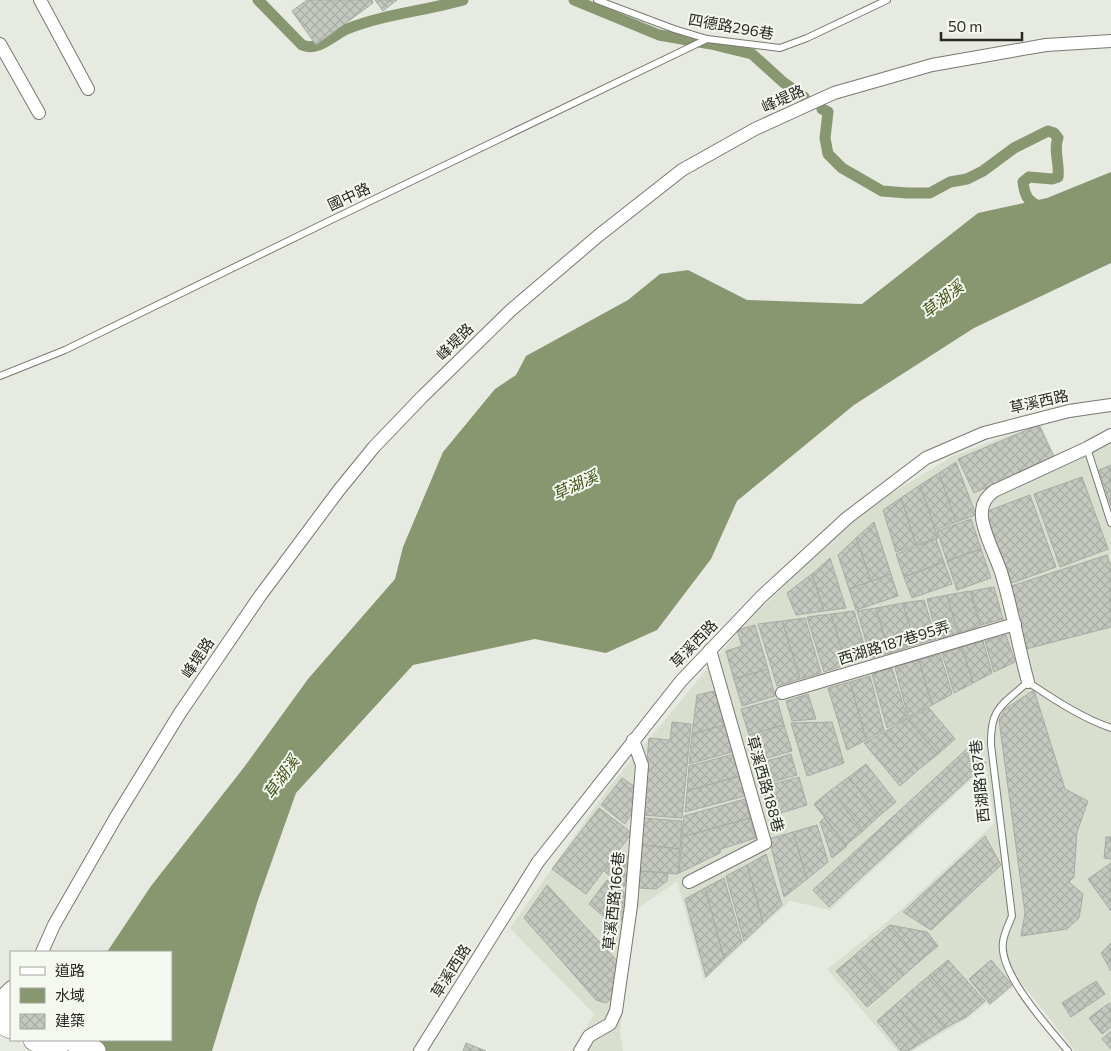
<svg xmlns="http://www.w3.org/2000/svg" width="1111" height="1051" viewBox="0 0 1111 1051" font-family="Commissioner,'Noto Sans TC',sans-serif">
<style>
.built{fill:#d8dfcf}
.water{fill:#889770}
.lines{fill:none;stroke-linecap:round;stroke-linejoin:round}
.canal{stroke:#889770;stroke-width:11}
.building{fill:url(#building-cross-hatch);stroke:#a8aba3}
.service-casing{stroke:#767971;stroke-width:8}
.minor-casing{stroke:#767971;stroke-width:14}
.trunk-casing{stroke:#767971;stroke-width:22}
.service{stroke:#fff;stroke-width:6}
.minor{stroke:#fff;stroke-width:12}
.trunk{stroke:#fff;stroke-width:21}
.labels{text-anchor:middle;stroke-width:4;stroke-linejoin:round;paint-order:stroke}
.street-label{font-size:15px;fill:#282926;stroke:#f4f8ef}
.water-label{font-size:16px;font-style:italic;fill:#3e5113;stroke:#f4f8ef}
</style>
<defs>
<pattern id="building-cross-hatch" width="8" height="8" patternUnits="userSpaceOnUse" patternTransform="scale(1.25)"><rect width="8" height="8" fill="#c4c8bf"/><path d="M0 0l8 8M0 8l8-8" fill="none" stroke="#a8aca4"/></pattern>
</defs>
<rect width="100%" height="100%" fill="#e7eae1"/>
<polygon class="built" points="1040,423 1060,466 1111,443 1111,1051 1075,1051 1020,981 989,1006 986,1003 968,1018 912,1051 897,1051 827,969 886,923 995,823 985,767 830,910 790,901 704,980 677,881 634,911 620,1033 623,1051 573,1051 594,1014 510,928 609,787 742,627 861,512 953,456"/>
<polygon class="water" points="1111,172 1111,263 974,328 854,405 737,501 711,559 657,630 606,653 535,639 413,665 296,793 258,900 212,1051 81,1051 82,1040 171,1040 171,952 107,952 151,886 245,766 308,679 395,579 403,547 443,452 495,389 516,375 526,356 628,300 660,274 688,270 747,300 862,304 978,213 1047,198"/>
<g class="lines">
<g class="canal">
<path d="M258,0L302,45C318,52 333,35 347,29C384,14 425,11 463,0"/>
<polyline points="574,0 659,35 711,44 752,54 783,82 804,97"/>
<path d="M822,109L828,112L825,138L828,154L842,168L882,191L907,193H930L950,182L967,179L983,171L1014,148L1048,131L1054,133L1058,138C1053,150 1060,164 1058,177L1052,179L1029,177L1023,182C1025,199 1029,201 1043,209"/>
</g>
</g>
<g class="building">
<polygon points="307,0 372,0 373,3 316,45 292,11"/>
<polygon points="375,0 397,0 383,11"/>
<polygon points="1039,425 1054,457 974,493 958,459"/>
<polygon points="956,462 976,515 956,522 939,473"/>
<polygon points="1111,465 1111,506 1099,470"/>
<polygon points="939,473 956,522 935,530 920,485"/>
<polygon points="1082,477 1108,549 1060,567 1034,494"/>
<polygon points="920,485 938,538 916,545 901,498"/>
<polygon points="1030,495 1056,567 1012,583 985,512"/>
<polygon points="901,498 916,545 896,552 883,510"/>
<polygon points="971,519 981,549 947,561 937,531"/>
<polygon points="874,522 891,574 871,581 856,538"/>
<polygon points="856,538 871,581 849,589 838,555"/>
<polygon points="936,539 944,562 904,577 896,554"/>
<polygon points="981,549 991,578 957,590 947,561"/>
<polygon points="1107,555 1111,568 1111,627 1026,649 1011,586"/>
<polygon points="830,558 846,608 824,611 812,574"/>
<polygon points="944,562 952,584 912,598 904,577"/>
<polygon points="812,574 824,611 796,615 787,593"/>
<polygon points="891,574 898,596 856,610 849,589"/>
<polygon points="994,587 1003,619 981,625 971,591"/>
<polygon points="970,591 980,626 958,633 947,595"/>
<polygon points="947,595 958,633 938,639 927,599"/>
<polygon points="924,600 936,639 915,645 903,603"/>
<polygon points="903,603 915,645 889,653 876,608"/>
<polygon points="876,608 889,653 871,658 857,611"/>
<polygon points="854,611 868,658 846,665 831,614"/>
<polygon points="831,614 846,665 824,672 807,617"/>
<polygon points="805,618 821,673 800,679 782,621"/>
<polygon points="782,621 800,679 777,686 758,624"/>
<polygon points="755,625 768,669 734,679 726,651 742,646 737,630"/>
<polygon points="1006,635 1015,662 994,672 985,641"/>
<polygon points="983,641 992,673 973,683 962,647"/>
<polygon points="962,647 973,683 954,693 942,653"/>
<polygon points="940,654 952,694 932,705 919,660"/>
<polygon points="919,660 932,705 908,717 895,667"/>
<polygon points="892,668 907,718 887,728 872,674"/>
<polygon points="768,669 775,696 742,706 734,679"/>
<polygon points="870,676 884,730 866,740 850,682"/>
<polygon points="850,682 866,740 847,750 828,688"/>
<polygon points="1034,690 1065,789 1088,801 1077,832 1074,877 1069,882 1083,894 1079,918 1067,929 1021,936 1025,913 999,720 1005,709"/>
<polygon points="715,691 725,725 692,734 697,695"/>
<polygon points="808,694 816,719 792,721 786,701"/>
<polygon points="777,699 784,725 749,735 741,709"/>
<polygon points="929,708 955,739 938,754 907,719"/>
<polygon points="907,719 938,754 918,770 884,732"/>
<polygon points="672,722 691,724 682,818 642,815 649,738 670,740"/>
<polygon points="832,722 844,763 807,776 791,723"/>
<polygon points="725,725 732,752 689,764 692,734"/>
<polygon points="784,725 792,751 756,761 749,735"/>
<polygon points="884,732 918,770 900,786 864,743"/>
<polygon points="970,746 986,763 829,907 813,890"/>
<polygon points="734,754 740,776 687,791 689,766"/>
<polygon points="791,754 797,775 762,785 756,764"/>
<polygon points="866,764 896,802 879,816 849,777"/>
<polygon points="740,776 745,796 685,812 687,791"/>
<polygon points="799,777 807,805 771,816 763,787"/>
<polygon points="849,777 879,816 863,831 831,790"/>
<polygon points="622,778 637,788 635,808 625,824 601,805"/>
<polygon points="831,790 863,831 846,845 814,804"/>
<polygon points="745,799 750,818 682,837 684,816"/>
<polygon points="599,808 632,833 586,894 552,869"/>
<polygon points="644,818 682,821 680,849 642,845"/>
<polygon points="750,818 756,838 721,849 720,853 679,873 682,837"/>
<polygon points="824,818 847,846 832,858 820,822"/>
<polygon points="817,825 828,862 807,879 793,832"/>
<polygon points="793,832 807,879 784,897 769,839"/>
<polygon points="985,836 1001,865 931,930 903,912"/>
<polygon points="1106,837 1111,837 1111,859 1104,858"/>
<polygon points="642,845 680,849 678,874 640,871"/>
<polygon points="620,850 631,859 624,887 604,871"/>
<polygon points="766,854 782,905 763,923 747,865"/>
<polygon points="1111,863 1111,911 1088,879"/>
<polygon points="747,865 763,923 744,941 726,876"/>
<polygon points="640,871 668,873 667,881 656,889 639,888"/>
<polygon points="724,878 742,942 724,959 705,888"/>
<polygon points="607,880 624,892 626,913 616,927 589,904"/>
<polygon points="547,885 619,963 619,992 606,1003 596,1000 524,918"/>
<polygon points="705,888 724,959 706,977 685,899"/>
<polygon points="890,925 927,932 938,946 920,961"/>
<polygon points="890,925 920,961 903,976 872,940"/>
<polygon points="872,940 903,976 885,992 854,956"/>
<polygon points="1111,943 1111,971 1101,953"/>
<polygon points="854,956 885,992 867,1007 836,971"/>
<polygon points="948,960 985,1001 966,1017 930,975"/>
<polygon points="991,960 1012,985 990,1004 969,979"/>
<polygon points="930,975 966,1017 945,1028 912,990"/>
<polygon points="1096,981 1105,994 1071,1017 1062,1003"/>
<polygon points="912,990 945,1028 926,1040 895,1005"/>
<polygon points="1109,1003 1111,1006 1111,1027 1102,1034 1089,1018"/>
<polygon points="895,1005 926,1040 908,1051 901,1051 877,1021"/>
<polygon points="1111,1031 1111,1049 1102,1039"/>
<polygon points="466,1043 486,1051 463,1051"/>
</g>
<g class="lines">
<g class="service-casing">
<g id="service">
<polyline points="597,0 674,29 707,39 780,48 807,38 887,0"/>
<polyline points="0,376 65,350 331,220 707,39"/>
<polyline points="1087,448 1111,523"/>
<path d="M1068,1051C1049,1028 998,973 1003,942C1004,933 1009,924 1012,916L991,745C990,708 1002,705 1028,682C1053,699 1082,718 1111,728"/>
</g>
</g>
<g class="minor-casing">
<g id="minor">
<polyline points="40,0 88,89"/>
<polyline points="0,44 39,113"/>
<path d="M1028,682C1018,645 1012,608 1001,572C996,557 983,532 982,517C981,505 985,498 994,491L1087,448L1111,435"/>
<polyline points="782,693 1015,624"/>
<polyline points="689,882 765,843 710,650"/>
<polyline points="42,952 54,925 116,817 180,713 260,596 339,490 374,447 422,397 510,311 598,236 682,170 755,129 834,93 932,65 1046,45 1111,41"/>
<polyline points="0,998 11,987"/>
<polyline points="420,1051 538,862 681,681 762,596 847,518 926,458 984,433 1069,411 1111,405"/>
<polyline points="580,1051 589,1036 610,1024 616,1011 631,906 642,765 633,740"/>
</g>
</g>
<g class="trunk-casing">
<g id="trunk">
<polyline points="0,1002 11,1009"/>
<polyline points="0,1023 11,1028"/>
<polyline points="34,1040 57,1051"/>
<polyline points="71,1040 95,1051"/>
</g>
</g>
<use href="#service" class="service"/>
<use href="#minor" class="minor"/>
<use href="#trunk" class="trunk"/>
</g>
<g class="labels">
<g class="street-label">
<text transform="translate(731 27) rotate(10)" y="5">四德路296巷</text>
<text transform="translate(783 99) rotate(-24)" y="5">峰堤路</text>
<text transform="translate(349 197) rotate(-25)" y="5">國中路</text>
<text transform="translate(455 342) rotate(-45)" y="5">峰堤路</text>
<text transform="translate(1039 402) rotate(-13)" y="5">草溪西路</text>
<text transform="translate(894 643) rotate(-17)" y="5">西湖路187巷95弄</text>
<text transform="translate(694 644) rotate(-46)" y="5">草溪西路</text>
<text transform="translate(198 658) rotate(-56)" y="5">峰堤路</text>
<text transform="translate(980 781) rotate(-96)" y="5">西湖路187巷</text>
<text transform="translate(765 784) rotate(74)" y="5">草溪西路188巷</text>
<text transform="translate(614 901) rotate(-84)" y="5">草溪西路166巷</text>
<text transform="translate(451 971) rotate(-58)" y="5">草溪西路</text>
</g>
<g class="water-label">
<text transform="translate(942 299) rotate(-38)" y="6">草湖溪</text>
<text transform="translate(575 485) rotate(-25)" y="6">草湖溪</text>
<text transform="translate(281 777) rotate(-54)" y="6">草湖溪</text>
</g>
</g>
<rect x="10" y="951" width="162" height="90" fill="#f4f8ef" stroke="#a2a59f"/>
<rect x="20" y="967" width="25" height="8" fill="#ffffff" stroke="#a2a59f"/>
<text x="55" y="976" font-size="15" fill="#282926">道路</text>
<rect x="20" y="988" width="25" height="15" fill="#889770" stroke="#a2a59f"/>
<text x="55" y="1001" font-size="15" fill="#282926">水域</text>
<rect x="20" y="1014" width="25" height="15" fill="url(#building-cross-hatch)" stroke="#a2a59f"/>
<text x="55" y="1026" font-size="15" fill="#282926">建築</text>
<path d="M941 32v8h81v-8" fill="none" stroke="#282926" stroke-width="2.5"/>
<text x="948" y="32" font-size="15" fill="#282926" stroke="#f4f8ef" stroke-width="4" paint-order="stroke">50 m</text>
</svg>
